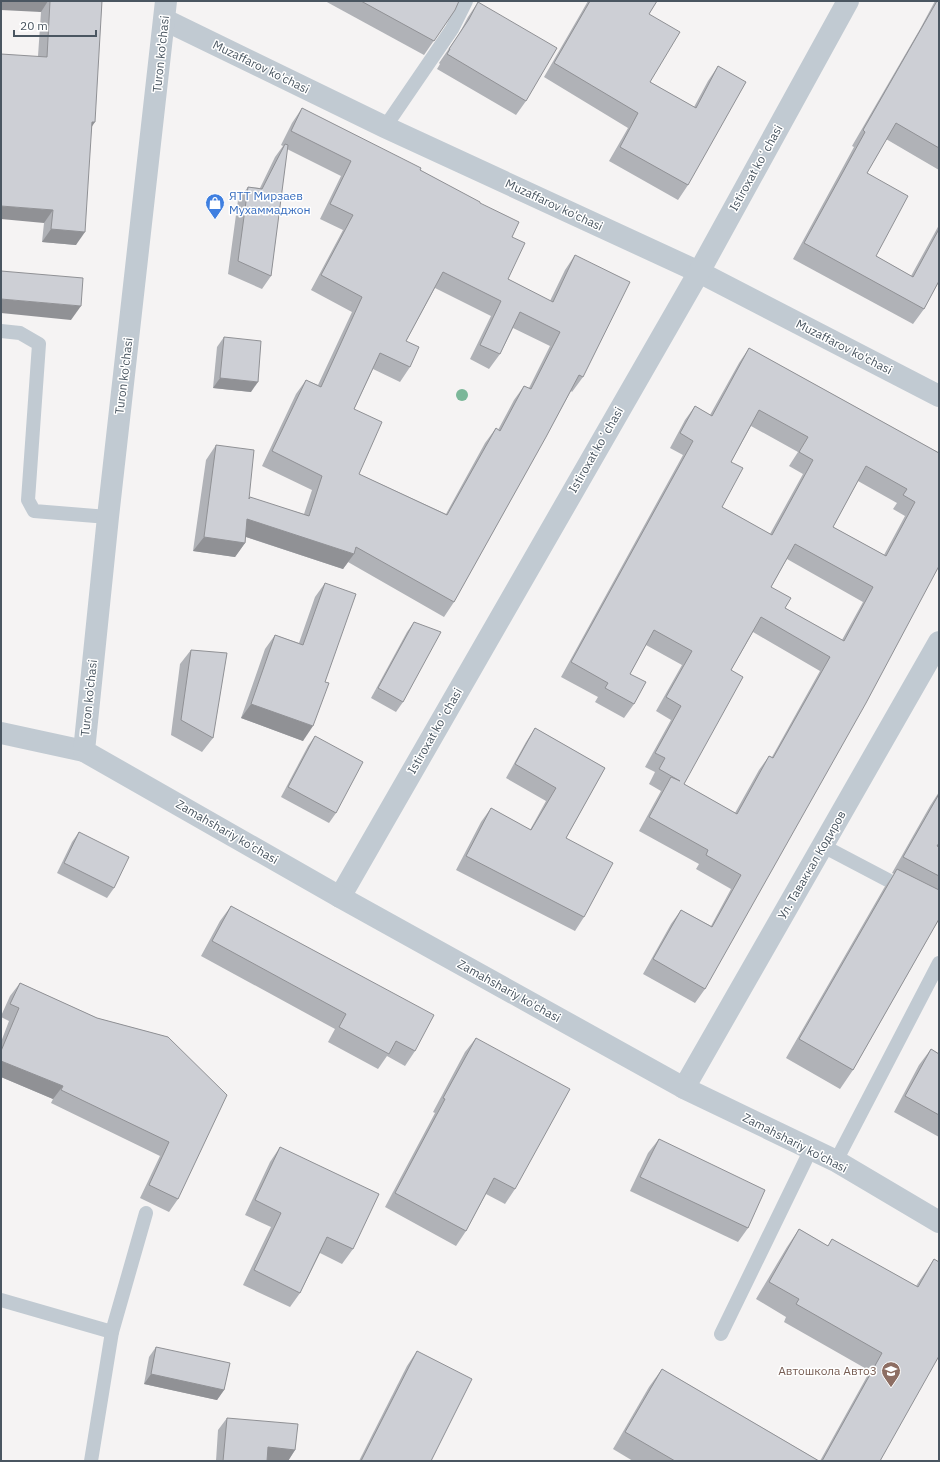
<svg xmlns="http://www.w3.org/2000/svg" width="940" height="1462" viewBox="0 0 940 1462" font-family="'IBM Plex Sans',sans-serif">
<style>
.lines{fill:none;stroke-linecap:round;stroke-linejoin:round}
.service{stroke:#c1cad2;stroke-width:14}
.minor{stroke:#c1cad2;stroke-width:22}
.tertiary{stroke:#c1cad2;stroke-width:22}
.tree{fill:#7bb799}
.wall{fill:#b0b2b7;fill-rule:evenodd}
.shaded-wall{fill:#909195}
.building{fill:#cdcfd5;stroke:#909195;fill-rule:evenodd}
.labels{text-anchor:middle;stroke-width:3;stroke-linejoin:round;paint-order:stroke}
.street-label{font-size:12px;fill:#4a5661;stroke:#fff}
.shop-label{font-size:12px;fill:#366cbe;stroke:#fff;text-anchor:start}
.education-label{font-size:12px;fill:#785e54;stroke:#fff;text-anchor:end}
</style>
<rect width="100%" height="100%" fill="#f5f3f3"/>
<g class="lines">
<g class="service">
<polyline points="385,127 452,29 466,1"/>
<polyline points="1,331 20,333 39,344 28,500 34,511 108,517"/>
<polyline points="823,846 939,907"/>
<polyline points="836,1161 939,963"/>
<polyline points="1,1300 112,1332"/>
<polyline points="721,1334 811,1149"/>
<polyline points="91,1461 112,1332 146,1213"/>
</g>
<g class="minor">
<polyline points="165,20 385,127 699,272 939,396"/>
<polyline points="1,733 84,751"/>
<polyline points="340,897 699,272 848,1"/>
<polyline points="684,1088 939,642"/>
</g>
<polyline class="tertiary" points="166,1 108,517 84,751 340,897 684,1088 836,1161 939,1222"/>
</g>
<circle class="tree" cx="462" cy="395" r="6"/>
<g class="wall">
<polygon points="1,1 102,1 92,127 76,245 42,242 44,223 38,56 41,12"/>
<polygon points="325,1 459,1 455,10 424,55"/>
<polygon points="588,1 657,1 649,14 650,82 694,107 708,81 718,66 688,185 678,200 609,161 628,128 544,77"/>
<polygon points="935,1 939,1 939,170 886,139 867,173 876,256 911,276 939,225 939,281 924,309 913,324 793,259 854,147 852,146 920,29"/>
<polygon points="478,2 526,101 516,115 437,69 440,64 439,63 459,34 468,17"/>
<path d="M302,108L420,170L480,203L512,237L508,279L550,301L565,270L575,255L583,377L572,392L571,391L454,602L444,617L348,562L343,569L246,537L245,543L235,557L193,551L206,460L216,445L249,498L304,514L312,490L262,466L296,394L306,380L318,385L352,312L311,290L343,230L320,219L341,176L287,149L271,276L262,289L228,274L238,200L248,187L260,188L275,157L283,146L281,145L292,123ZM435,288L491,316L470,359L489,369L500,354L513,328L550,346L529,388L524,386L514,400L498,430L496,428L485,443L446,514L359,474L354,409L373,369L400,382L410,367L406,341Z"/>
<polygon points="224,337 251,392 213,388 217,347"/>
<path d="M749,348L939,453L705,989L695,1003L643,974L671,924L681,910L711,926L731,889L696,869L699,864L639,831L661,791L649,784L655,772L645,767L671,720L656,711L682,665L646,645L630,674L634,704L624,718L595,702L598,697L561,677L683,455L670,448L685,420L695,406L710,415L739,363ZM751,426L798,452L789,466L803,474L770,534L722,507L731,462ZM858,481L897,503L893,509L905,516L884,555L833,527ZM787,559L863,602L842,640L785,608L771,587ZM753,632L820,671L772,757L769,756L759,770L735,813L684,784L731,670Z"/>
<polygon points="325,583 303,741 241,718 265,649 275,635 299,643 315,597"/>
<polygon points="414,622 403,702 396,712 371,698 407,632"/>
<polygon points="191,650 213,738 202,752 171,735 180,664"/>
<polygon points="535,728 605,768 566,838 584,917 575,931 456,870 481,822 491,808 530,830 546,801 506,778 526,742"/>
<polygon points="315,736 336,813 329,823 281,797 308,746"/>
<polygon points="939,792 939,843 937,846 939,847 939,919 853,1070 840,1089 786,1058 884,888 894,874 892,873 930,806"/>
<polygon points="79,832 114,888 107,898 57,873 72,842"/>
<polygon points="231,906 415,1051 405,1066 387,1056 378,1069 328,1042 335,1029 201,956 220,921"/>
<polygon points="20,983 97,1018 168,1037 178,1199 169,1212 140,1198 160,1156 51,1103 53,1099 1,1077 1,1042 9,1021 1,1017 1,1016 10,996"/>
<polygon points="476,1038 515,1189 505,1204 486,1194 466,1231 456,1246 385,1207 435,1113 433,1112 465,1052"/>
<polygon points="931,1049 939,1054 939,1137 894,1112 919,1065"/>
<polygon points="659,1139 748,1228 738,1242 630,1191 648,1153"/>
<polygon points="280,1147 353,1249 342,1264 320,1253 300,1293 290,1307 243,1285 271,1227 245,1215 270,1162"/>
<polygon points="799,1229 828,1246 832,1239 916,1286 934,1259 880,1461 820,1461 870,1371 784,1322 786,1317 756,1299 787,1247"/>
<polygon points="156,1347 224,1390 217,1400 144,1384 149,1357"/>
<polygon points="417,1351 431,1461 359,1461 407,1366"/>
<polygon points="662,1369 819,1461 633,1461 613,1449 649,1387"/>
<polygon points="227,1418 295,1450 288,1461 267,1460 267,1461 216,1461 218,1430"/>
</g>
<g class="shaded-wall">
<polygon points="1,1 48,1 41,12 1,10"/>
<polygon points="92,122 95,122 86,135"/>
<polygon points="1,206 53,210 44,223 1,219"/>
<polygon points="51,229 85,232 76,245 42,242"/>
<polygon points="1,299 81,306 71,320 1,313"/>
<polygon points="220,378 258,382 251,392 213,388"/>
<polygon points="247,519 354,554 343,569 237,534"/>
<polygon points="204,537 245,543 235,557 193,551"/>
<polygon points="251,704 313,726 303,741 241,718"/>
<polygon points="1,1061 63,1086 53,1099 1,1077"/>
<polygon points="151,1374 224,1390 217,1400 144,1384"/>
<polygon points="268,1447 295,1450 288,1461 277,1461 259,1459"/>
</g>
<g class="building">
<polygon points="50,1 102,1 95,122 92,122 85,232 51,229 53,210 1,206 1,54 47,57"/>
<polygon points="361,1 459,1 455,10 434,41"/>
<polygon points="590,1 657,1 649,14 680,32 650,82 696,108 718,66 746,82 688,185 620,147 638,113 554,63"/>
<polygon points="937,1 939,1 939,148 896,123 867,173 908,196 876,256 913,277 939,229 939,281 924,309 804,243 865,132 863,130"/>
<polygon points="478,2 557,48 526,101 447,54 450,49 449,49 469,19"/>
<path d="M302,108L421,168L420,170L480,202V203L519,222L512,237L525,243L508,279L553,302L575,255L630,282L583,377L579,375L546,437L454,602L356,547L354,554L247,519L245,543L204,537L216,445L254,450L249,499L250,497L309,516L322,476L272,451L306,380L321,387L362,297L321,275L353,215L330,204L351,161L291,131ZM443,272L501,301L480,345L500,354L520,312L560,332L531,389L524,386L500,431L496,428L447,515L359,474L382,422L354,409L380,353L410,367L419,347L406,341Z"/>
<polygon points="285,144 288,145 271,276 238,261 248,187 262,189"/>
<polygon points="1,271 83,278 81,306 1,299"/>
<polygon points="224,337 261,341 258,382 220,378"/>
<path d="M749,348L939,453V566L866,703L705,989L653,959L681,910L712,927L741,875L706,855L708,850L649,817L671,777L680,781L659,769L665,758L655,753L681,706L666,697L692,651L654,630L630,674L646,682L634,704L605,688L608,683L571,662L693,441L680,433L695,406L712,416ZM759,410L808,437L799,452L813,460L772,535L722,507L743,468L731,462ZM866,466L907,489L903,495L915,502L886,556L833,527ZM795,544L873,587L844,641L785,608L791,598L771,587ZM761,617L830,657L773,758L769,756L737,814L684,784L743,677L731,670Z"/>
<polygon points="325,583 356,594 325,682 329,683 313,726 251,704 275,635 303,645"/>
<polygon points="414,622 441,632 403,702 378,688"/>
<polygon points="191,650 227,653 213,738 181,720"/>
<polygon points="535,728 605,768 566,838 613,863 584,917 466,856 491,808 531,830 556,788 515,764"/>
<polygon points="315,736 363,762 336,813 288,787"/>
<polygon points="939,794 939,843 937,846 939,847 939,876 903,857"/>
<polygon points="79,832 129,857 114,888 64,863"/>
<polygon points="897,869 939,890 939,919 853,1070 799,1039"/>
<polygon points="231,906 434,1015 415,1051 396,1041 389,1054 339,1027 346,1014 212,941"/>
<polygon points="20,983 97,1018 168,1037 227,1095 178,1199 149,1185 169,1142 61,1090 63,1086 1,1061 1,1051 19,1008 10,1004"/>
<polygon points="476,1038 570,1089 515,1189 494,1178 466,1231 395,1193 445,1099 443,1098"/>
<polygon points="931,1049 939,1054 939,1115 905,1096"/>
<polygon points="659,1139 765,1190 748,1228 640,1177"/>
<polygon points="280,1147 379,1194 353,1249 327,1237 300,1293 254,1270 281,1213 255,1200"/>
<polygon points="799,1229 828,1246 832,1239 918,1287 934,1259 939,1262 939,1356 880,1461 822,1461 882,1353 796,1304 799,1299 769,1282"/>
<polygon points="156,1347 230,1363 224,1390 151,1374"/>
<polygon points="417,1351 472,1379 431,1461 361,1461"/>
<polygon points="662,1369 819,1461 675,1461 625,1432"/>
<polygon points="227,1418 298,1424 295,1450 268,1447 267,1461 223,1461"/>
</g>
<defs>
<g id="shop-pin" transform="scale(1)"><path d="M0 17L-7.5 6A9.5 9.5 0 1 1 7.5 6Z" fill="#3f7fe0" stroke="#fff"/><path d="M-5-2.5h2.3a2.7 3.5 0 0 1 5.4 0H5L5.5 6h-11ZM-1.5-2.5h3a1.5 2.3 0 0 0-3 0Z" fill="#fff"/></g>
<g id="school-pin" transform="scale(1)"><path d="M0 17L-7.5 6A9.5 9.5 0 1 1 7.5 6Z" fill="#8d6e63" stroke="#fff"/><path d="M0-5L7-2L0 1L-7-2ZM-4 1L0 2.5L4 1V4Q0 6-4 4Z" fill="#fff"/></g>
</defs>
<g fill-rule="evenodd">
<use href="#shop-pin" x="215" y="203"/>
<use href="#school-pin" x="891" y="1371"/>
</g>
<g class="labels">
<g class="street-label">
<text transform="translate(161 54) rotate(-84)" y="4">Turon ko'chasi</text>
<text transform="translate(261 67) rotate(26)" y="4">Muzaffarov ko'chasi</text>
<text transform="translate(756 168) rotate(-61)" y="4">Istiroxat koʻchasi</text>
<text transform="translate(554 205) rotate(25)" y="4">Muzaffarov ko'chasi</text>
<text transform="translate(844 347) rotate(27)" y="4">Muzaffarov ko'chasi</text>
<text transform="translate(124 376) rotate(-83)" y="4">Turon ko'chasi</text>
<text transform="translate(596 450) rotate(-60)" y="4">Istiroxat koʻchasi</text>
<text transform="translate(89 698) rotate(-84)" y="4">Turon ko'chasi</text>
<text transform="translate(435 731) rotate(-60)" y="4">Istiroxat koʻchasi</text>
<text transform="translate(227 832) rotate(30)" y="4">Zamahshariy ko'chasi</text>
<text transform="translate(812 865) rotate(-60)" y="4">Ул. Таваккал Кодиров</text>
<text transform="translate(509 991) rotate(29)" y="4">Zamahshariy ko'chasi</text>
<text transform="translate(795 1143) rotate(27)" y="4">Zamahshariy ko'chasi</text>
</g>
<g class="shop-label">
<text x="229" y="200">ЯТТ Мирзаев<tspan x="229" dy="14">Мухаммаджон</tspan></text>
</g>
<g class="education-label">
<text x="877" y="1375">Автошкола Авто3</text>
</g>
</g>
<rect width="940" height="1462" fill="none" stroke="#4a5661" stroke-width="4"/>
<path d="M14 30v6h82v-6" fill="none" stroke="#4a5661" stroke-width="2"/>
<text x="20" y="30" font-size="12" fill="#4a5661" stroke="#ffffff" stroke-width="3" paint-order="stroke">20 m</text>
</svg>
